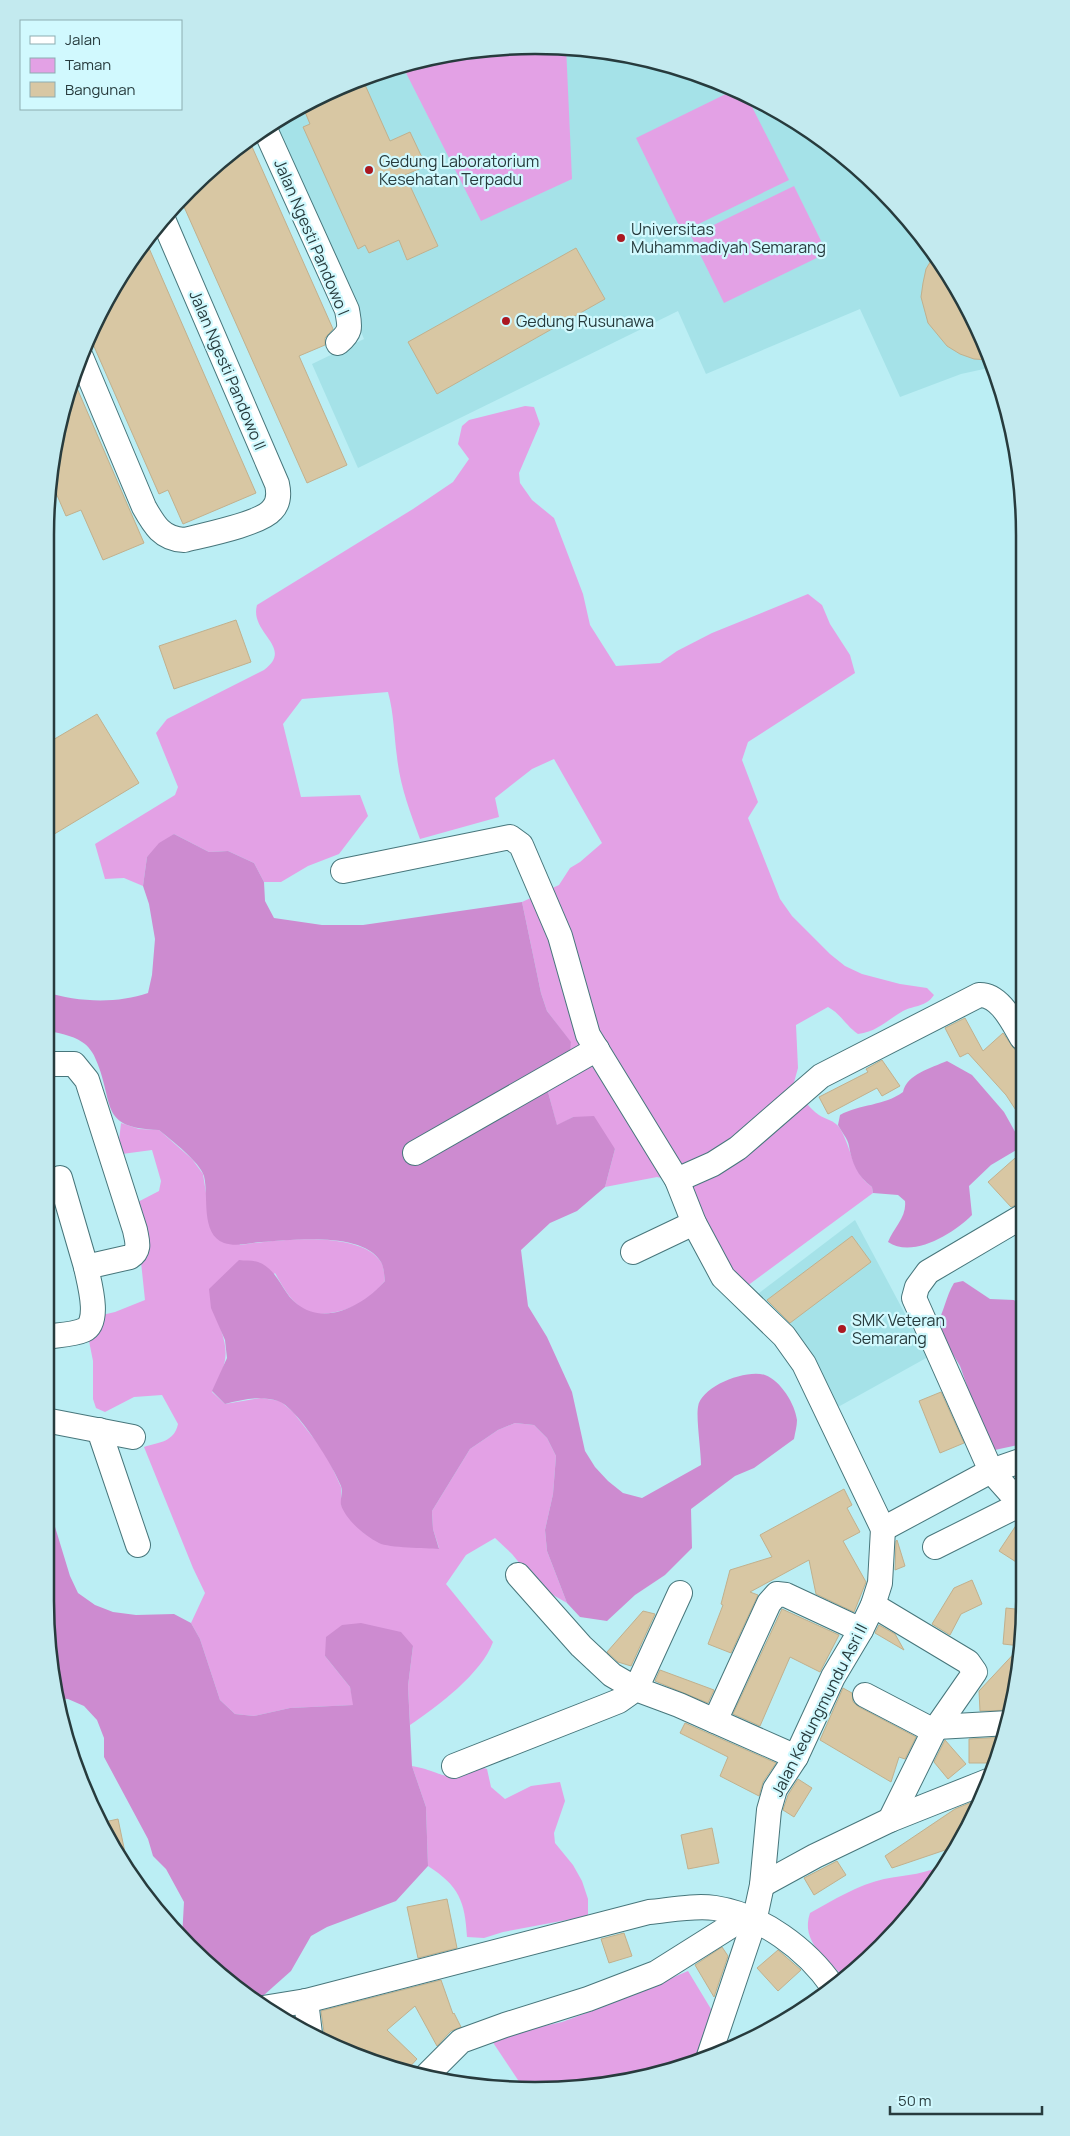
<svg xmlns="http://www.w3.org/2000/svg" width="1070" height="2136" viewBox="0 0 1070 2136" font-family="Manrope,sans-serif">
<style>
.built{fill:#a5e2e8}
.green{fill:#e3a1e5}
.forest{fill:#cd8bd0}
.building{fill:#d8c7a3;stroke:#c1b08d}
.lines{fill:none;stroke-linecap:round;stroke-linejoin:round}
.minor-casing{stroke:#47767b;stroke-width:26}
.minor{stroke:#fff;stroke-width:24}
.poi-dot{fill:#ab1821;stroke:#d1f9fe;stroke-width:2}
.labels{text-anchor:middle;stroke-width:4.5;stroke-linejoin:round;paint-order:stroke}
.poi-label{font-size:16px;fill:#273b3d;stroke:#d1f9fe;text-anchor:start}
.street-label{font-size:16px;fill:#273b3d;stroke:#d1f9fe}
.rim{fill:none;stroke:#273b3d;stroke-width:2.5}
</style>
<rect width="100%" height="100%" fill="#bbeef4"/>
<g class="built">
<polygon points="567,46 662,62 751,95 858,166 942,263 988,348 993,367 961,374 900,397 860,309 706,374 678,311 358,468 312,364 364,339 272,124 290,111 377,71 471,49"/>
<polygon points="855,1220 928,1357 829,1412 750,1300"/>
</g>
<g class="green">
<polygon points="566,46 572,179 481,221 402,65 471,49"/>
<polygon points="736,89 745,93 789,180 682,232 636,138"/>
<polygon points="794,186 827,253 724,303 691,236"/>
<path d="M525,406L534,407L540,424L519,473L520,483L532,500L554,518L583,594L590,625L616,666L660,663L677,651L712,633L808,594L822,605L830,624L850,655L855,673L748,742L742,760L758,802L748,818L780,899L792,916L830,954L845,966L862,974L900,984L927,988L934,995C926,1007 915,1005 903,1011C887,1020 877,1032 858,1034C846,1026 841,1014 828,1007L796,1025L798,1068L793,1086C801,1096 809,1108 819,1115C825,1119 835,1121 839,1127C852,1147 851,1172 872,1187L873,1193L743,1289L685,1184L657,1177L605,1187L615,1149L573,1117L557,1126L548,1092L571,1043L547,1011L541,993L522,902L559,885L570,868L580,862L602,843L554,759L532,769L495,798L499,817L420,839C410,812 400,786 397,757C394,735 394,714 388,692L302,699L283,724L301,797L360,795L368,816L339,854L308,866L281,882H264L254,863L228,851L209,852L174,834L147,857L143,886L124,878L105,879L95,844L175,795L178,787L156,733L167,719L264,670C295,647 249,633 257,605L413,509L453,482L469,459L458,444L462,426L469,420Z"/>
<path d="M121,1123L139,1129L159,1130L192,1159L203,1174L206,1193L240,1245C273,1240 360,1229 381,1262C384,1266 384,1275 385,1281C370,1299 353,1310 330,1313C325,1313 318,1315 314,1314C295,1309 284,1289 275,1273L219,1324C230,1355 227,1362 212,1392L225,1404L261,1398L280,1401L293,1412L326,1454L341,1487V1505L365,1534L439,1548L433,1529L432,1511L470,1449L498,1430L515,1423L534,1425L547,1438L556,1456L553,1494L545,1530L547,1551L567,1603L539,1587L512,1554L495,1538L466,1555L446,1584L493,1642C482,1673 437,1707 410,1725L408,1686L413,1646L325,1656L350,1687L354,1705L290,1708L254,1716L235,1714L220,1700L200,1639L191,1623L205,1593L193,1568L144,1447C160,1442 174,1442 178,1424L162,1395L134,1397L105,1412L96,1408L93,1399V1361L89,1341L102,1315L115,1312L145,1300L141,1262L146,1254L132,1205L159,1191L161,1181L152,1150L122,1154L119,1141Z"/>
<path d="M412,1766C446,1772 442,1785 478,1766L487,1769L491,1787L505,1799L531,1786L560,1782L565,1801L554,1833L555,1843L573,1865L582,1881L588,1899V1916L503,1932L484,1938L467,1937C465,1901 459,1886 428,1866L426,1807Z"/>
<path d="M948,1863L882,1947L845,1978C827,1959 800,1942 810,1913C834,1900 857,1885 884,1879C907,1875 927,1874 948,1863Z"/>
<polygon points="688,1971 714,2014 703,2059 662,2074 599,2087 524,2089 490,2038 562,2022 608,2005"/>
</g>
<g class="forest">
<path d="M174,834L209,852L228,851L254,863L264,882L265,901L274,918L322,925H363L522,902L541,993L547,1011L571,1042L569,1061L557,1076L548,1092L557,1125L573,1117L594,1116L615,1149L605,1187L577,1211L550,1223L521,1250L528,1306L547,1337L572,1392L585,1451L595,1467L608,1481L623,1493L642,1498L701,1465C701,1450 696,1419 698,1407C701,1386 746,1369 765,1375C781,1381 795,1404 797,1420C797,1426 795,1433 794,1439L754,1468L735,1476L691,1509L692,1548L665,1575L635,1595L607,1621L580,1617L567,1603L547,1551L545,1530L553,1494L556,1456L547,1438L534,1425L515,1423L498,1430L470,1449L432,1511L433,1529L439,1549C426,1548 389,1548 379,1543C365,1536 346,1520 341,1505C340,1499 343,1492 341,1486C334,1467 297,1407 278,1401C260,1395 242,1400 225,1404L212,1391L227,1358L225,1340L211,1308L209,1289L239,1260C245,1261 253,1260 258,1262C278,1269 282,1293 297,1304C326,1327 365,1304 385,1281C384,1275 384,1267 381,1262C363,1231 291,1240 261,1242C249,1243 236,1247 224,1243C200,1234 209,1196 204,1176C200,1162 171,1140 159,1130C98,1128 115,1104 96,1060C94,1054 88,1045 82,1042C72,1035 57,1033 46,1030V992C76,1002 117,1004 148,993L152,975L155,939L149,904L143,886L147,857L159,843Z"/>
<path d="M947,1061L972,1075L1004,1112L1023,1146L991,1165L969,1186L972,1215C954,1233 913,1259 888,1242C894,1227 907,1217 905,1201L898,1195L873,1193L872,1187C857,1176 852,1163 849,1146C848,1139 841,1131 838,1125L840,1115C860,1104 884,1106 903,1092C907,1074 931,1068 947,1061Z"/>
<path d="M963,1281L990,1299L1014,1300L1023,1308V1444L990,1451L960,1366L936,1326C944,1312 946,1296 954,1283Z"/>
<polygon points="45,1494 70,1576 78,1593 95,1605 113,1612 136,1615 174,1614 191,1623 200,1639 220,1700 235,1714 254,1716 290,1708 353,1705 350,1687 325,1656 326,1637 342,1625 361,1623 401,1632 413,1646 408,1686 412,1766 426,1807 428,1866 396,1901 327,1927 311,1936 291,1971 264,1995 249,1998 212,1969 182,1938 184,1902 166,1869 153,1856 148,1839 104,1757 104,1738 97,1720 84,1706 68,1699 55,1698 45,1601"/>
</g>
<g class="building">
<polygon points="362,78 390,141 410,132 426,166 405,175 438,246 407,260 399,240 369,253 365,245 358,249 303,127 310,124 303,107"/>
<polygon points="249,140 333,329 325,338 325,345 299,356 347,465 307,483 181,200 212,167"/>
<polygon points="145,239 256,493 183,524 168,490 159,494 89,335 95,319"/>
<polygon points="576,248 605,299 437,394 408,342"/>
<polygon points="935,254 942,263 988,348 991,360 974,359 960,354 947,346 928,323 921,297 923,283 926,269"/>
<polygon points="73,379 144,543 103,560 81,510 66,516 50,479 62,408"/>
<polygon points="236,620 251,662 174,689 159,646"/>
<polygon points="97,714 139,783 46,839 46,744"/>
<polygon points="965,1018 983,1051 1003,1033 1015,1050 1022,1052 1023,1121 1006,1095 968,1053 960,1057 945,1028"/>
<polygon points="882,1060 900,1086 882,1096 877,1088 828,1114 819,1097 868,1072 866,1069"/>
<polygon points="1023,1151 1023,1202 1011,1207 988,1182"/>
<polygon points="852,1236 871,1262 790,1323 767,1300"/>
<polygon points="941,1392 964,1443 940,1453 919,1401"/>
<polygon points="844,1489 852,1505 847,1508 860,1532 843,1541 866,1582 854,1612 816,1594 809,1560 750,1592 758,1595 731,1653 708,1644 723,1605 721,1604 730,1570 772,1557 760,1535"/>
<polygon points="1019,1521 1024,1521 1024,1567 999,1551"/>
<polygon points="897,1540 905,1566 895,1570 896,1541"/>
<polygon points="972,1580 982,1604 961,1614 950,1635 932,1624 954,1588"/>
<polygon points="1006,1608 1024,1610 1024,1633 1011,1710 980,1711 979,1691 1021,1646 1003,1644"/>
<polygon points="782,1609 839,1635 820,1672 790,1657 760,1726 733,1714"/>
<polygon points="643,1611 655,1614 631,1666 618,1662 607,1652"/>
<polygon points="879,1625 895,1634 904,1650 875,1633"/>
<polygon points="660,1670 714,1690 708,1703 655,1681"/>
<polygon points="843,1688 852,1693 853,1702 859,1707 916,1737 905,1759 899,1757 891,1782 820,1740"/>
<polygon points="685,1723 776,1763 763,1782 759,1796 720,1776 728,1757 680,1733"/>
<polygon points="1005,1737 995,1763 969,1763 969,1739"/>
<polygon points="945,1740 966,1764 948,1779 934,1762"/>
<polygon points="798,1779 812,1788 794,1817 783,1810 788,1795"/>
<polygon points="982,1798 975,1817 957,1846 892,1868 885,1856 955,1809"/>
<polygon points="118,1819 128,1867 125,1868 111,1846 100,1823"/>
<polygon points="712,1828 719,1863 688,1869 681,1835"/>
<polygon points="837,1861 846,1875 814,1895 804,1878"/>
<polygon points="447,1899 457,1948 418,1958 407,1907"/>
<polygon points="624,1933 632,1956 609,1963 601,1939"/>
<polygon points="722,1947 728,1956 714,1997 695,1965"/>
<polygon points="778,1950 801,1970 778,1991 757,1968"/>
<polygon points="441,1980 453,2014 454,2013 461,2027 451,2031 437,2046 415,2006 387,2030 417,2059 406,2071 347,2054 322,2040 324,2032 321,2011"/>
</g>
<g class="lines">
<g class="minor-casing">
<g id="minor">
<path d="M265,129L347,310C350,327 352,331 338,343"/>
<path d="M81,357L144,507C154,525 162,539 184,540C204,535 260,524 272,510C279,503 279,493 277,484L163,219"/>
<polyline points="343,871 510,837 521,845 560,936 588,1035 677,1180 694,1223 723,1277 784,1336 804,1364 883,1529"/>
<polyline points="415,1153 597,1049"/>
<polyline points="60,1178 86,1267"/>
<path d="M677,1180L713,1164L738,1148L821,1076L979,995C1000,994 1013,1023 1022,1038"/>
<polyline points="1023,1216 928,1272 917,1287 914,1298 991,1471 1024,1508"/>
<polyline points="633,1252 694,1223"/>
<path d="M45,1337C57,1335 73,1335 84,1330C101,1322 89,1282 86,1267L130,1257C141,1250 137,1241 135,1230L87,1080L74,1064H46"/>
<polyline points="45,1420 133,1437"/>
<polyline points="99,1430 138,1545"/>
<polyline points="883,1529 991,1471 1023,1460"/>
<polyline points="935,1547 1019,1505"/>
<polyline points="518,1575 581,1646 612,1675 636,1689 680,1593"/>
<polyline points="873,1605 968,1662 975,1672 934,1731 890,1820"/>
<polyline points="865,1695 934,1731"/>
<polyline points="715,1721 769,1603 777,1594 786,1595 861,1630"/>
<polyline points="937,1727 1009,1723"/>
<polyline points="454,1766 604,1707 619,1701 636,1689 679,1705 796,1757"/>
<polyline points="762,1885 815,1856 890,1820 988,1781"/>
<polyline points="306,2001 310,2034"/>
<path d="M263,2008L306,2001L649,1912C670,1910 694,1905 715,1908C761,1915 807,1949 833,1987"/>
<polyline points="709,2056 754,1922 762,1885 769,1810 775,1789 796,1757 833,1677 861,1630 873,1605 880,1583 883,1529"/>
<polyline points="425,2077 461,2041 505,2025 588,1999 656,1973 745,1917"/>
</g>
</g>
<use href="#minor" class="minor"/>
</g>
<g class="poi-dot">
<circle cx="369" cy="170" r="5"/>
<circle cx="621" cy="238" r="5"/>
<circle cx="506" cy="321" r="5"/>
<circle cx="842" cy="1329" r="5"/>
</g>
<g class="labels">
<g class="poi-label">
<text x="379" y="167">Gedung Laboratorium<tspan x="379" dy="18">Kesehatan Terpadu</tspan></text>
<text x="631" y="235">Universitas<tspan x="631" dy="18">Muhammadiyah Semarang</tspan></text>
<text x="516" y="327">Gedung Rusunawa</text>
<text x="852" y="1326">SMK Veteran<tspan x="852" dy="18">Semarang</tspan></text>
</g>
<g class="street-label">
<text transform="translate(312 237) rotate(67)" y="6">Jalan Ngesti Pandowo I</text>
<text transform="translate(228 370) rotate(67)" y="6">Jalan Ngesti Pandowo II</text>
<text transform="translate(819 1710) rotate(-63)" y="6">Jalan Kedungmundu Asri II</text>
</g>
</g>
<path d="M0 0H1070V2136H0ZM535 54H535A481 481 0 0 1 1016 535V1601A481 481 0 0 1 535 2082H535A481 481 0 0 1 54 1601V535A481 481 0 0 1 535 54Z" fill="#c3eaef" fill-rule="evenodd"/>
<path class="rim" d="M535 54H535A481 481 0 0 1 1016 535V1601A481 481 0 0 1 535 2082H535A481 481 0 0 1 54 1601V535A481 481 0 0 1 535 54Z"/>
<rect x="20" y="20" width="162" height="90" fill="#d1f9fe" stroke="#8dadb1"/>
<rect x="30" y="36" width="25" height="8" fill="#ffffff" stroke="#8dadb1"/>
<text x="65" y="45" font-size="15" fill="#273b3d">Jalan</text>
<rect x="30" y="58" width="25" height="15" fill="#e3a1e5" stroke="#8dadb1"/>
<text x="65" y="70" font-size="15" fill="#273b3d">Taman</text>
<rect x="30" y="82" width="25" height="15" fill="#d8c7a3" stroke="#8dadb1"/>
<text x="65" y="95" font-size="15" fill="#273b3d">Bangunan</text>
<path d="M890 2106v8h152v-8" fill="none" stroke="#273b3d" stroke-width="2.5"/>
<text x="898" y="2106" font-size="15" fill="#273b3d" stroke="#d1f9fe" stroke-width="4" paint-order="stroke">50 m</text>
</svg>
